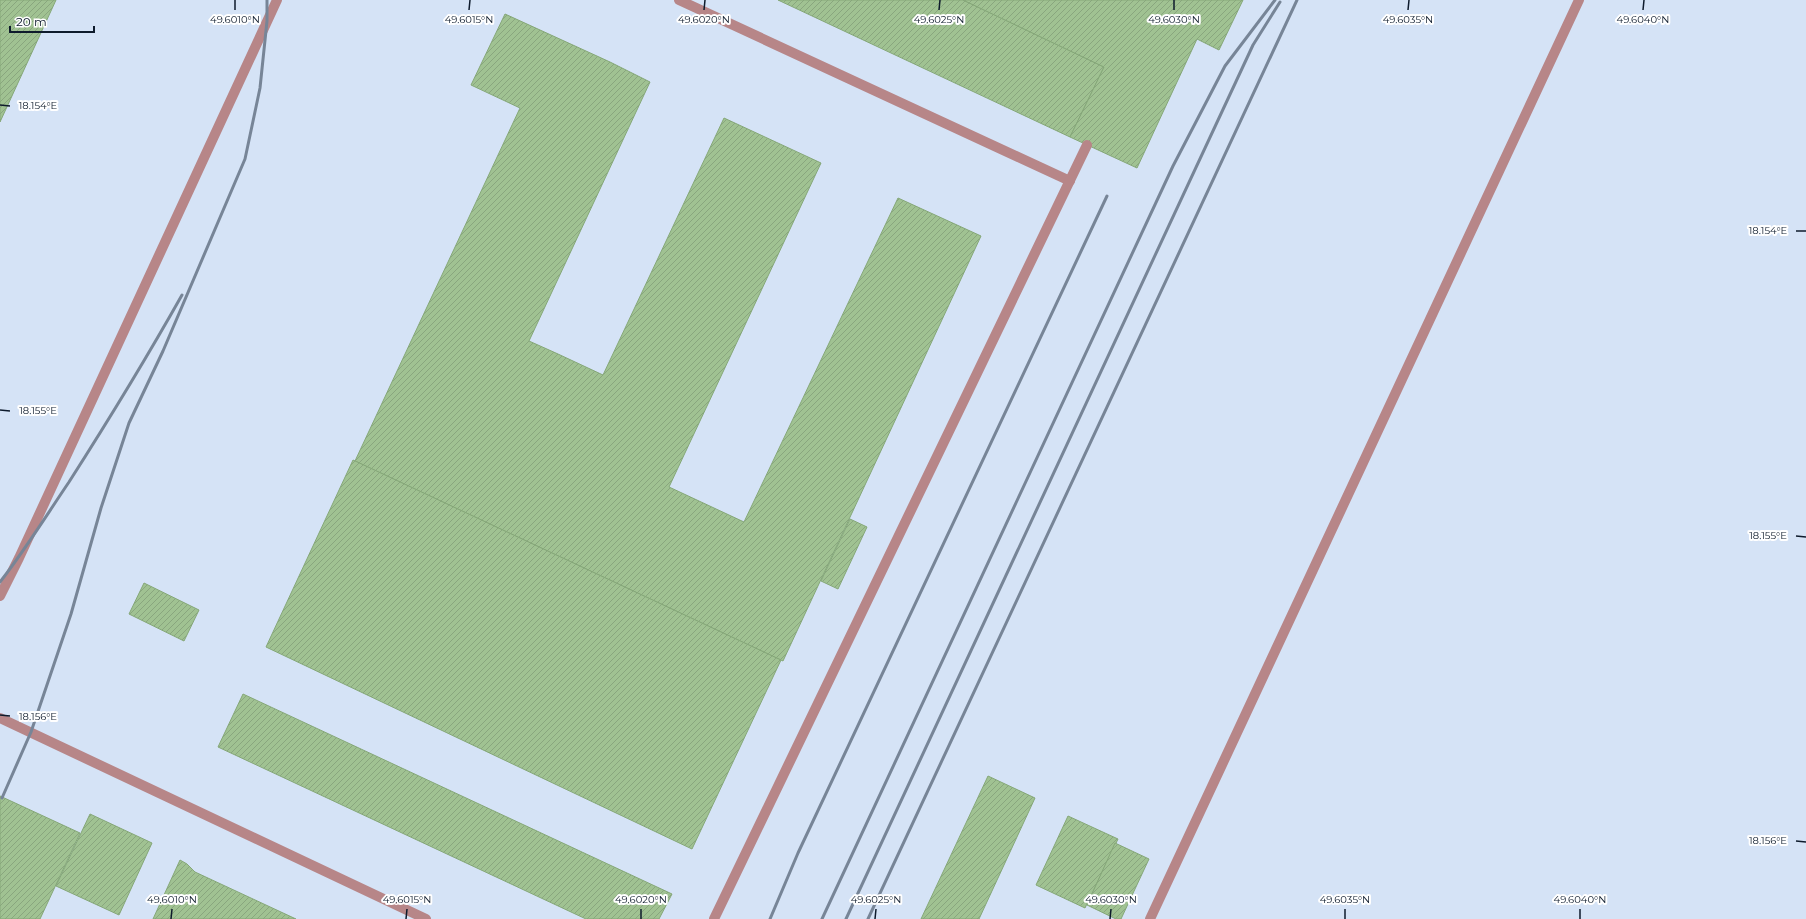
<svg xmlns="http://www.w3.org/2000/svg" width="1806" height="919" viewBox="0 0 1806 919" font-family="Montserrat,sans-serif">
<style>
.building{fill:url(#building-hatch);stroke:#85a778}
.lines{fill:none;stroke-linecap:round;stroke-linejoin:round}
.minor{stroke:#b78688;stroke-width:10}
.rail{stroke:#778597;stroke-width:3}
.ticks{fill:none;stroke:#0e1b2c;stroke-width:1.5}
.ticks-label{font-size:10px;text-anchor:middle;fill:#0e1b2c;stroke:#fff;stroke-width:4;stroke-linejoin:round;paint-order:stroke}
</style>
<defs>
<pattern id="building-hatch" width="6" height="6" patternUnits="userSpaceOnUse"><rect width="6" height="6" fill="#a0c292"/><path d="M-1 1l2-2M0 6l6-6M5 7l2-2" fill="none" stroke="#89a67e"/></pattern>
</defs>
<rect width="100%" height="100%" fill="#d5e3f6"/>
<g class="building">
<polygon points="0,0 56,0 0,122"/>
<polygon points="778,0 963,0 1104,67 1070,137"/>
<polygon points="963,0 1243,0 1219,50 1197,39 1137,168 1070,137 1104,67"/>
<polygon points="505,14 610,62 650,82 529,341 558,354 603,375 724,118 821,163 669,487 744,522 898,198 981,236 783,661 355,461 520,108 471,85"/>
<polygon points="353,460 781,660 692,849 266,647"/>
<polygon points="850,519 867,527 838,589 821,581"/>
<polygon points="144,583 199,610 184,641 129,614"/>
<polygon points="243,694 672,894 659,919 586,919 218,747"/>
<polygon points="988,776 1035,798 979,919 921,919"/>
<polygon points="0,796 80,833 40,919 0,919"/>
<polygon points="90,814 152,843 119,915 56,886"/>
<polygon points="1068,816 1118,839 1085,908 1036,885"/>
<polygon points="1115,843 1149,859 1121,919 1116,919 1087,905"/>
<polygon points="180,860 187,864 195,872 296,919 153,919"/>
</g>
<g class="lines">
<g class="minor">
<polyline points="679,0 1070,181"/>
<polyline points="0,596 19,558 277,0"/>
<polyline points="0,718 426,919"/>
<polyline points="714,919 1087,145"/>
<polyline points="1150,919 1579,0"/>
</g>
<g class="rail">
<path d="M0,582C25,550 46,516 69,482C108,421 146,359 182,295"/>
<polyline points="2,798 31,732 71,614 101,508 129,423 163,351 245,159 260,88 267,21 267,0"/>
<polyline points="770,919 798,853 1107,196"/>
<polyline points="822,919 1173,166 1225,66 1275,0"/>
<polyline points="846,919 1253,45 1280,2"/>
<polyline points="868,919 1297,0"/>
</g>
</g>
<path class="ticks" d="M235,10V0M469,10L470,0M704,10L705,0M939,10L940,0M1174,10V0M1408,10L1409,0M1643,10L1644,0M0,105L10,106M1796,231H1806M0,410L10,411M1796,536L1806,537M0,715L10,716M1796,841L1806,842M171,919L172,909M406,919L407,909M641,919V909M875,919L876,909M1110,919L1111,909M1345,919V909M1580,919V909"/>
<g class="ticks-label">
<text x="235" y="23">49.6010°N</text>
<text x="469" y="23">49.6015°N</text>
<text x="704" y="23">49.6020°N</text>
<text x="939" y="23">49.6025°N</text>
<text x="1174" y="23">49.6030°N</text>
<text x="1408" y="23">49.6035°N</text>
<text x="1643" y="23">49.6040°N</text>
<text x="38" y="109">18.154°E</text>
<text x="1768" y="234">18.154°E</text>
<text x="38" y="414">18.155°E</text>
<text x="1768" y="539">18.155°E</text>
<text x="38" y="720">18.156°E</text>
<text x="1768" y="844">18.156°E</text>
<text x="172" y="903">49.6010°N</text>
<text x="407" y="903">49.6015°N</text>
<text x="641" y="903">49.6020°N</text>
<text x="876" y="903">49.6025°N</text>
<text x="1111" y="903">49.6030°N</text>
<text x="1345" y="903">49.6035°N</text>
<text x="1580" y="903">49.6040°N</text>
</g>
<path d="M10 26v6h84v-6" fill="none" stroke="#0e1b2c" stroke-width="2"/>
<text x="16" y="26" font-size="12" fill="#0e1b2c" stroke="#ffffff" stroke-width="3" paint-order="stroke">20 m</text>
</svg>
